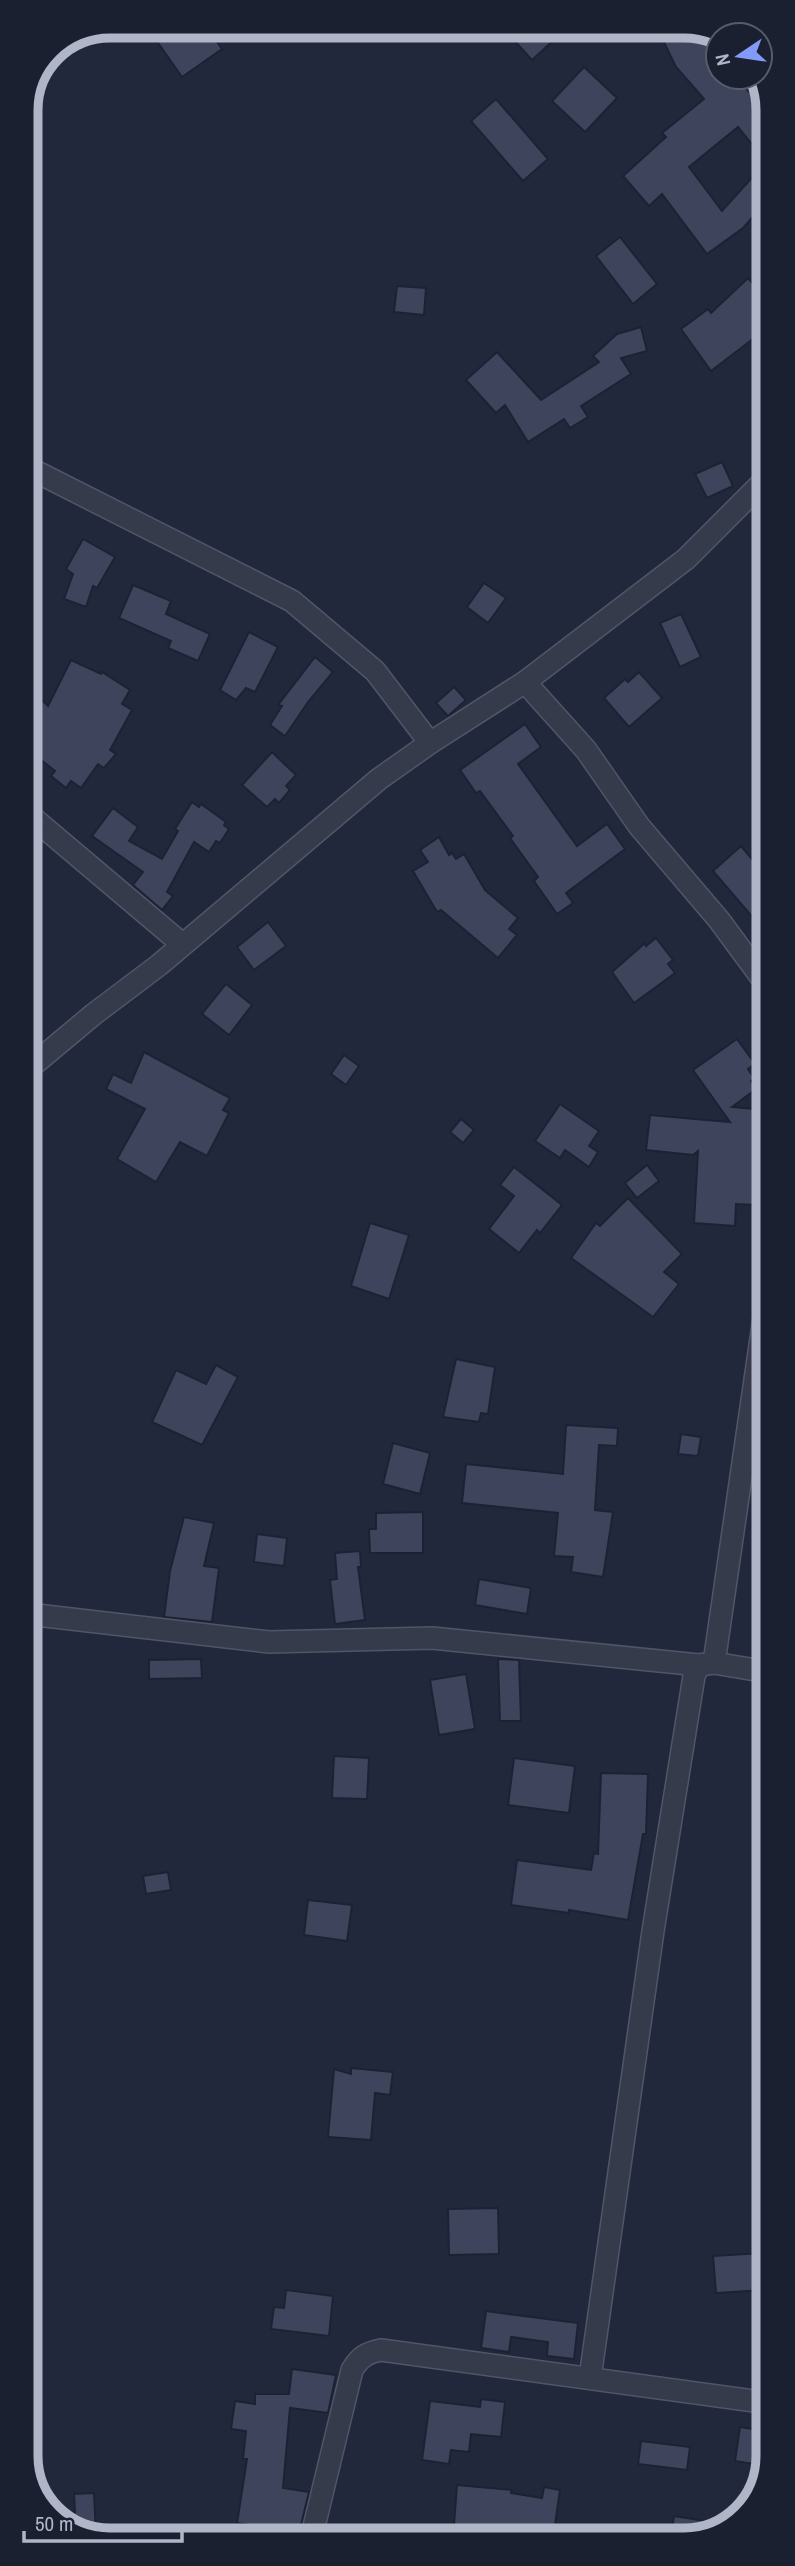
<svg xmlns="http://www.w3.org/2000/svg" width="795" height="2566" viewBox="0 0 795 2566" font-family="'Archivo Narrow',sans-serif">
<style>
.building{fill:#3e445c;stroke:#1d2233;stroke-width:2}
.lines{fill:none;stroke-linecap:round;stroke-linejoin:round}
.minor-casing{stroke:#515567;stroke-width:24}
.minor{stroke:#363b4c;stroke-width:21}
.rim{fill:none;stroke:#b1b5c8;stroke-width:9}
</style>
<rect width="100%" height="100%" fill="#22283c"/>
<g class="building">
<polygon points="169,26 206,26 222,49 182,77 154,37"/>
<polygon points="523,26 569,26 532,60 511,37"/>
<polygon points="656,26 691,26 702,31 711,50 718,58 718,77 736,77 766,111 766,162 738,127 689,167 722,211 766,162 766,202 743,228 707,254 662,194 649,206 623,176 666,137 662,133 704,99 676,67"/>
<polygon points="584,67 617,98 585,132 552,101"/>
<polygon points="496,99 548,159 523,181 471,121"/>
<polygon points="620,237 657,284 633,304 596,256"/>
<polygon points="766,277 766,329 711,371 681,329 708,309 711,313 748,278 756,287"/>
<polygon points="397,286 426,288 424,315 394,312"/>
<polygon points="641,327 647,351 621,358 631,374 581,406 588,417 570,428 564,419 528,442 505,405 496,413 466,380 497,352 541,400 599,362 593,356 617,334"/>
<polygon points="722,462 733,486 707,498 695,474"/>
<polygon points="83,539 115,557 97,588 93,586 86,607 64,599 73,574 66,569"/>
<polygon points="484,583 506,598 488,623 467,607"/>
<polygon points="133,585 171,601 166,614 210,634 198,661 168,648 171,641 119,618"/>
<polygon points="681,614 701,657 680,667 660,623"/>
<polygon points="249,632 278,647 255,692 246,688 236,700 220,690"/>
<polygon points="315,657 333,672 308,702 285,736 270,725 282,706 278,705"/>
<polygon points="71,660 101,674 102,672 130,690 122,704 132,710 110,750 116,754 104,768 98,764 81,788 71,781 66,788 51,776 55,771 27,749 27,685 48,706"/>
<polygon points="639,672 662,698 629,727 604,698 625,679 628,682"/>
<polygon points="454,687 466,700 448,716 436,703"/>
<polygon points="525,724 541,747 518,764 577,846 607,824 625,849 566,893 573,903 557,914 534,881 538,877 510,838 513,836 480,791 476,793 460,770"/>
<polygon points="272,752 296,775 286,786 290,790 279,803 275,799 267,807 242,785"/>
<polygon points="192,802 199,807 201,804 226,822 224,825 229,829 220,843 216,841 209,852 194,842 167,892 173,896 162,910 133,885 143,872 92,836 113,808 138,827 129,841 162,859 178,831 175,829"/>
<polygon points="439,837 449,855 452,853 456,859 464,854 485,890 518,918 509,929 517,935 498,958 441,910 437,912 413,871 428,862 420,850"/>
<polygon points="741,846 767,877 767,934 713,871"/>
<polygon points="268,922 286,946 254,970 237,947"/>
<polygon points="656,938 673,960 668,964 675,973 634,1003 612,972 645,943 646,946"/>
<polygon points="226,984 252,1005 229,1035 202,1014"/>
<polygon points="737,1039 755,1064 748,1069 754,1078 751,1081 756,1089 732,1107 767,1110 764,1161 756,1160 754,1205 736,1204 735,1226 694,1223 698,1151 693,1155 646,1150 650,1115 730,1122 693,1070"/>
<polygon points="144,1052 230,1098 223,1110 229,1113 207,1156 180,1142 156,1182 117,1159 145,1109 106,1089 113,1074 131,1083"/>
<polygon points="344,1055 359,1066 346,1085 331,1074"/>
<polygon points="560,1104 599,1131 589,1146 598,1152 589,1167 565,1150 560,1158 535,1141"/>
<polygon points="461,1119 474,1130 463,1143 450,1132"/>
<polygon points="647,1165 659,1181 637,1198 625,1183"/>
<polygon points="514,1167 562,1205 540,1233 537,1230 519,1253 489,1229 514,1196 500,1185"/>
<polygon points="628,1198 682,1254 664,1272 679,1284 653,1317 571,1258 596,1223 600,1226"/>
<polygon points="370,1223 409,1235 389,1299 351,1286"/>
<polygon points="456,1359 495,1367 488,1414 481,1413 479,1422 443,1417"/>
<polygon points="216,1365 238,1377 202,1445 152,1422 176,1370 206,1384"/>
<polygon points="566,1425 618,1428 617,1446 599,1445 595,1510 613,1512 603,1577 571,1572 573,1557 554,1556 558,1513 462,1503 466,1464 563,1474"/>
<polygon points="681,1434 701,1437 698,1456 678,1454"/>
<polygon points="393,1443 430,1453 420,1494 383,1484"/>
<polygon points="423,1512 423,1553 370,1553 369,1529 376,1529 376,1513"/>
<polygon points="184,1517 214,1523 204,1566 219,1568 212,1622 164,1617 170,1571"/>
<polygon points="257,1534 287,1538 284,1566 254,1562"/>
<polygon points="360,1551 361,1567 358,1567 365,1620 335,1624 330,1580 337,1579 335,1553"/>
<polygon points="479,1579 531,1588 527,1614 475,1605"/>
<polygon points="201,1659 202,1678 149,1679 149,1660"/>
<polygon points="498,1659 519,1660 521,1721 500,1721"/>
<polygon points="466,1674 475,1729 439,1735 430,1680"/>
<polygon points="334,1756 369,1758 367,1799 332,1798"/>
<polygon points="514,1758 575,1766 569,1813 508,1805"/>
<polygon points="601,1773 648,1774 646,1834 643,1834 628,1920 569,1910 569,1913 511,1905 517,1860 591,1870 594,1853 598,1854"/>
<polygon points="168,1872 171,1890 146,1894 143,1876"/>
<polygon points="308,1900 352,1905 347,1941 304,1935"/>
<polygon points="351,2068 393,2072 390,2095 375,2093 371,2140 328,2137 334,2069 351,2074"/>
<polygon points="498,2208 499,2254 449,2255 448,2209"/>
<polygon points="763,2253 766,2290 716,2293 713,2256"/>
<polygon points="286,2290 333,2296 329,2336 271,2329 274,2307 284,2308"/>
<polygon points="486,2311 578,2323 574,2359 547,2356 548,2342 511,2337 509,2352 481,2348"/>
<polygon points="292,2369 336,2375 328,2413 290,2408 283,2488 309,2492 299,2533 237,2523 247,2459 243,2459 246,2431 231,2429 235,2401 255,2404 255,2394 289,2394"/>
<polygon points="481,2399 505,2402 501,2437 471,2434 469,2452 451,2450 449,2464 422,2460 430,2401 480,2407"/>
<polygon points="740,2427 759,2430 754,2464 735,2461"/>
<polygon points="641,2441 690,2447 687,2470 638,2464"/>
<polygon points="457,2485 512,2490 511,2493 542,2498 544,2487 560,2490 553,2538 453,2538"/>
<polygon points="94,2493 96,2536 55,2519 50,2511 75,2513 74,2494"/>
<polygon points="674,2516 712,2522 710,2534 706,2537 671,2537"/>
</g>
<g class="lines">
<g class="minor-casing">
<g id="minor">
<polyline points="27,467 292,601 375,671 430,743"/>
<polyline points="525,682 586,750 639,826 719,920 767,985"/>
<polyline points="27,813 182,944"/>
<polyline points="27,1070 94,1014 159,965 379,779 430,743 525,682 686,559 766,479"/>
<polyline points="28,1614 269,1642 432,1638 699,1665"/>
<polyline points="714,1663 767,1297"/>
<polyline points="590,2378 653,1931 694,1676 699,1665 714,1663 768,1672"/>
<path d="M311,2539L352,2370C360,2357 366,2353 381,2350L769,2403"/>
</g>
</g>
<use href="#minor" class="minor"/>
</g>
<path d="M0 0H795V2566H0ZM110 38H684A72 72 0 0 1 756 110V2456A72 72 0 0 1 684 2528H110A72 72 0 0 1 38 2456V110A72 72 0 0 1 110 38Z" fill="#1b2031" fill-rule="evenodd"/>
<path class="rim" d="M110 38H684A72 72 0 0 1 756 110V2456A72 72 0 0 1 684 2528H110A72 72 0 0 1 38 2456V110A72 72 0 0 1 110 38Z"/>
<g transform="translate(739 56) rotate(257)"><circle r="33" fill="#1b2031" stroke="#575c6d" stroke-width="2"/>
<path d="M0-5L12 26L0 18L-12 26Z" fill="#849afa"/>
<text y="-10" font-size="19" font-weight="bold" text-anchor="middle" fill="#b1b5c8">N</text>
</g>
<path d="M24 2531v10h158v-10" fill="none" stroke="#b1b5c8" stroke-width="3.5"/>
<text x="35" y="2531" font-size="21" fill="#b1b5c8" stroke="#1b2031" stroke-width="5" paint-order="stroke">50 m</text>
</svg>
